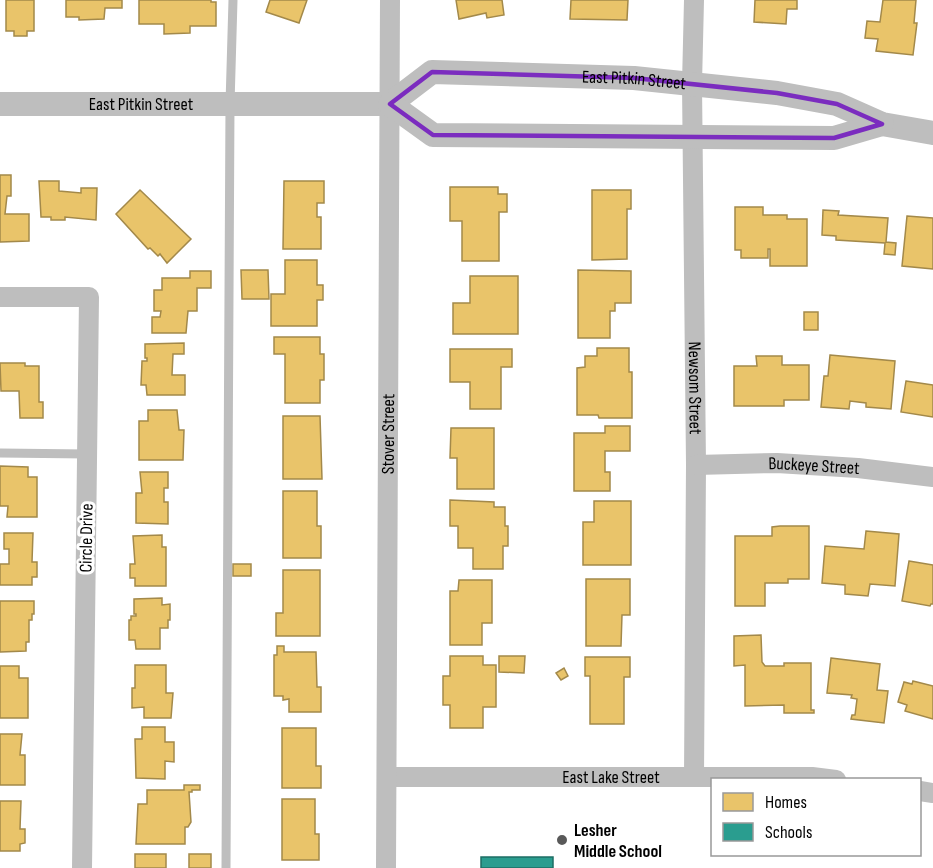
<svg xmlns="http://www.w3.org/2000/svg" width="933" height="868" viewBox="0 0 933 868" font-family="'Sofia Sans Condensed',sans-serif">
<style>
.homes{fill:#e9c46a;stroke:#a3894a;stroke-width:1.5}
.schools{fill:#2a9d8f;stroke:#1d6e64;stroke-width:1.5}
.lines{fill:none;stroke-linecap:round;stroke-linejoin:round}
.service{stroke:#bebebe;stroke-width:9}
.minor{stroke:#bebebe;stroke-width:20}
.tertiary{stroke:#bebebe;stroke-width:24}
.marked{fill:none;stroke:#7b2cbf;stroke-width:4.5;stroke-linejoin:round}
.poi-dot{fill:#595959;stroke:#fff;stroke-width:2}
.labels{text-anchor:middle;stroke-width:6;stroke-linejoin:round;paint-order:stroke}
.street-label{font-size:18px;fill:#000;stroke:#fff}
.poi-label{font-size:18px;font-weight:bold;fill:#000;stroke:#fff;text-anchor:start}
</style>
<rect width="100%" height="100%" fill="#fff"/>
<g class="homes">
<polygon points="6,0 34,0 34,31 27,31 27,36 14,36 14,31 6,31"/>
<polygon points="66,0 122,0 122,8 105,8 104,19 79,20 79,17 66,17"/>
<polygon points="139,0 211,0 211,2 216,2 216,26 190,26 190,33 164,34 164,24 139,24"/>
<polygon points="270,0 307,0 299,23 266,12"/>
<polygon points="456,0 502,0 504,15 487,18 486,13 459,19"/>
<polygon points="571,0 628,0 627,20 570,19"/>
<polygon points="755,0 797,0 797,9 787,9 786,24 754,22"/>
<polygon points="883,0 916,0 914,23 917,23 913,55 876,51 878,39 865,38 867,21 880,22"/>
<polygon points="0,175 11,175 11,196 7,196 5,214 29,214 29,241 0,242"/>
<polygon points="39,181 59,181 59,191 81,193 81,188 97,188 96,220 65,217 65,220 51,220 51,217 41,217"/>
<polygon points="284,181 324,181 324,203 317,203 317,217 321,217 321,249 283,249"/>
<polygon points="450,187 498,187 498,194 507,194 507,212 499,212 499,261 462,261 462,221 450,221"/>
<polygon points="140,190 191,239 167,263 160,254 158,256 150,248 148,249 116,214"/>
<polygon points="592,190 631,190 631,209 627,209 627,259 592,260"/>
<polygon points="735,207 763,207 763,215 787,215 787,219 807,219 807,266 770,266 770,249 768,249 768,258 741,258 741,250 735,250"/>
<polygon points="823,210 839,211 838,215 888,218 886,242 896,243 895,255 884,254 885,243 836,240 836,236 822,235"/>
<polygon points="907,216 933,218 933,269 902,266"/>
<polygon points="285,260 317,260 317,285 323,285 323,300 317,300 317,326 271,326 271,294 285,294"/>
<polygon points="241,270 268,270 269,299 242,299"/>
<polygon points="578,270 631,271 631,303 615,303 615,311 610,311 610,338 578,338"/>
<polygon points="190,271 211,271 211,288 197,288 197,311 188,311 186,333 152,333 152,317 160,317 161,311 154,311 154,290 162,290 162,278 190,278"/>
<polygon points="470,276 518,276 518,334 453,334 453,303 470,303"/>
<rect x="804" y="312" width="14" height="18"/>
<polygon points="274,337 320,337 320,354 324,354 324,380 320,380 320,403 285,403 285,354 274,354"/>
<polygon points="184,343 184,354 173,354 172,375 185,375 185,395 147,395 146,385 141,385 142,361 147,361 147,358 145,358 145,344"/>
<polygon points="597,348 629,348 629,372 632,372 632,418 599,418 598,415 577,415 577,368 585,367 585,356 597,356"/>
<polygon points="450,349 512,349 512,367 501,367 501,409 470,409 470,382 450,382"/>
<polygon points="830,355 895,361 891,409 866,407 866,403 850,401 849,409 821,407 824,376 828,376"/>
<polygon points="756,356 782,356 782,365 809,365 809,400 784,400 784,406 734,406 734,366 757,366"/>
<polygon points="0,363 25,363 25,366 39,366 39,402 43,402 43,418 20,418 19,391 1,391"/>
<polygon points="906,381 933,385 933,417 901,412"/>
<polygon points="148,410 177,410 179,430 184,430 183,460 139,460 139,421 148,421"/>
<polygon points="283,416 320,416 322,479 283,479"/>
<polygon points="605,426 630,426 630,451 605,451 605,472 610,472 610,491 574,491 574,433 605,433"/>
<polygon points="451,428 494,428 494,489 457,489 457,458 450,458"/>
<polygon points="0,466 28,467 28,477 37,477 37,517 7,517 8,506 0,506"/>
<polygon points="140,472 168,472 168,488 164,488 164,502 168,502 168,524 136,523 136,493 142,493"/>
<polygon points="283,491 317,491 317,526 321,526 321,558 283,558"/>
<polygon points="450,500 494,502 494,507 505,507 505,526 508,526 508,546 503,546 503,569 473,569 473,548 458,548 458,526 450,526"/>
<polygon points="594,501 631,501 631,565 583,565 583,522 594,522"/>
<polygon points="780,526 809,526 809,579 788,579 788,583 765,583 765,606 735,606 735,536 772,536 772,527"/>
<polygon points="866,531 899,534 895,586 870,584 868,596 845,594 845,585 822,583 825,546 864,549"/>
<polygon points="4,533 33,533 32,562 37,562 37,577 32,577 32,585 0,585 0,564 9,564 9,549 4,549"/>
<polygon points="162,535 162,547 166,547 166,586 135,586 135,578 130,578 130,564 135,564 133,536"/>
<polygon points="909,561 933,565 933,604 931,604 930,606 902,601"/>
<rect x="233" y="564" width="18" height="12"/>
<polygon points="283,570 320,570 320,636 276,636 276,613 283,613"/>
<polygon points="586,579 630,579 630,615 622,615 621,646 586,646"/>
<polygon points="459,580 492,580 492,623 482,623 482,645 450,645 450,591 458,591"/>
<polygon points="162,598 162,605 170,604 170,620 168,620 168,628 160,628 160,649 136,649 135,640 129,640 129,620 131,620 131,616 136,616 136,614 134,614 134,599"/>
<polygon points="0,601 34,601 34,614 32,614 32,620 29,620 29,642 26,642 26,651 0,652"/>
<polygon points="761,635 762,662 765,666 784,666 784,663 811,663 811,710 814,710 814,713 784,713 784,705 745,706 745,665 734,666 734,636"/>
<polygon points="277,646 284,646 284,652 316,652 317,687 321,687 321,712 289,712 289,699 283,700 283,696 274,696 274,655 277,655"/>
<polygon points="450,656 483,656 483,665 496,665 496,707 483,707 483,728 450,728 450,705 443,705 443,676 450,676"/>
<polygon points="499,656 525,656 524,673 499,672"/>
<polygon points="585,657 630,657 630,677 624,677 624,724 590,724 590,676 585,676"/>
<polygon points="831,658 880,664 877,690 888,691 884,723 851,719 852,715 855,715 857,699 851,698 852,695 827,693"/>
<polygon points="135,665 166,665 166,693 173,693 171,718 144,718 144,707 132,708 132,688 135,688"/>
<polygon points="0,666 19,666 19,678 28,678 28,718 0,718"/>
<polygon points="564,668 568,676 561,680 556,673"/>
<polygon points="913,681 933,686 933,719 905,711 907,705 898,702 904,682 912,684"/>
<polygon points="142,727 165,727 165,742 174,742 174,762 165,761 165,779 136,778 135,739 142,739"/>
<polygon points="282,728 316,728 316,766 321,766 321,788 282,788"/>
<polygon points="0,734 22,734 20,755 25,755 25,785 0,785"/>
<polygon points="184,785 200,785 200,790 192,790 192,792 189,792 191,822 188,827 185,827 185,844 136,844 138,804 147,804 147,790 184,790"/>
<polygon points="282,799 315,799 315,834 319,834 319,860 282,860"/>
<polygon points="0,801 21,801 20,829 25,829 25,843 20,844 20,851 0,851"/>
<rect x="135" y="854" width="31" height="14"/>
<rect x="189" y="854" width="22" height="14"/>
</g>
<rect class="schools" x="481" y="857" width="72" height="11"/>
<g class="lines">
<g class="service">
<polyline points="0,453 87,454"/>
<polyline points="226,868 230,104 233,0"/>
</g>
<g class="minor">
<path id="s1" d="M694,0L692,84L696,465L694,777"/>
<polyline points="0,297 89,297 82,868"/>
<path id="s2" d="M696,465L777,463L858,468L933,477"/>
<path id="s3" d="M387,777H812L836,780"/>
<polyline points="920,791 933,793"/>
<path id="s4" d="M386,868L390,0"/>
</g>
<g class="tertiary">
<path id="s5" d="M0,104H390L432,72L634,78L777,93L837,104L882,124L933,133"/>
<polyline points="390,104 433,135 834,138 882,124"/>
</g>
</g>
<path class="marked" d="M432,72L634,78L777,93L837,104L882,124L834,138L433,135L390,104Z"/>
<circle class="poi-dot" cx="562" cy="840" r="6"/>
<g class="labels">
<g class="street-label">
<text dy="6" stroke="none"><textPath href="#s5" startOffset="645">East Pitkin Street</textPath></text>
<text dy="6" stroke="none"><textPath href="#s5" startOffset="141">East Pitkin Street</textPath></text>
<text dy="6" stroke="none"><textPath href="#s1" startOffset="388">Newsom Street</textPath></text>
<text dy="6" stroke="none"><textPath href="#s4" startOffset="434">Stover Street</textPath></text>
<text dy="6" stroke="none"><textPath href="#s2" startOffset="118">Buckeye Street</textPath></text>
<text transform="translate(86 538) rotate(-89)" y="6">Circle Drive</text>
<text dy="6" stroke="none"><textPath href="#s3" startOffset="224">East Lake Street</textPath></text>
</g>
<g class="poi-label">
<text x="574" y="836">Lesher<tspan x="574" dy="21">Middle School</tspan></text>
</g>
</g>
<rect x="711" y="778" width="210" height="78" fill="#ffffff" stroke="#999999" stroke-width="1.5"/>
<rect x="723" y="793" width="30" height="18" fill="#e9c46a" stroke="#999999" stroke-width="1.5"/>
<text x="765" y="808" font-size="18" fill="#000000">Homes</text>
<rect x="723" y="823" width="30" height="18" fill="#2a9d8f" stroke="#999999" stroke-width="1.5"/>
<text x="765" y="838" font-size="18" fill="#000000">Schools</text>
</svg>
